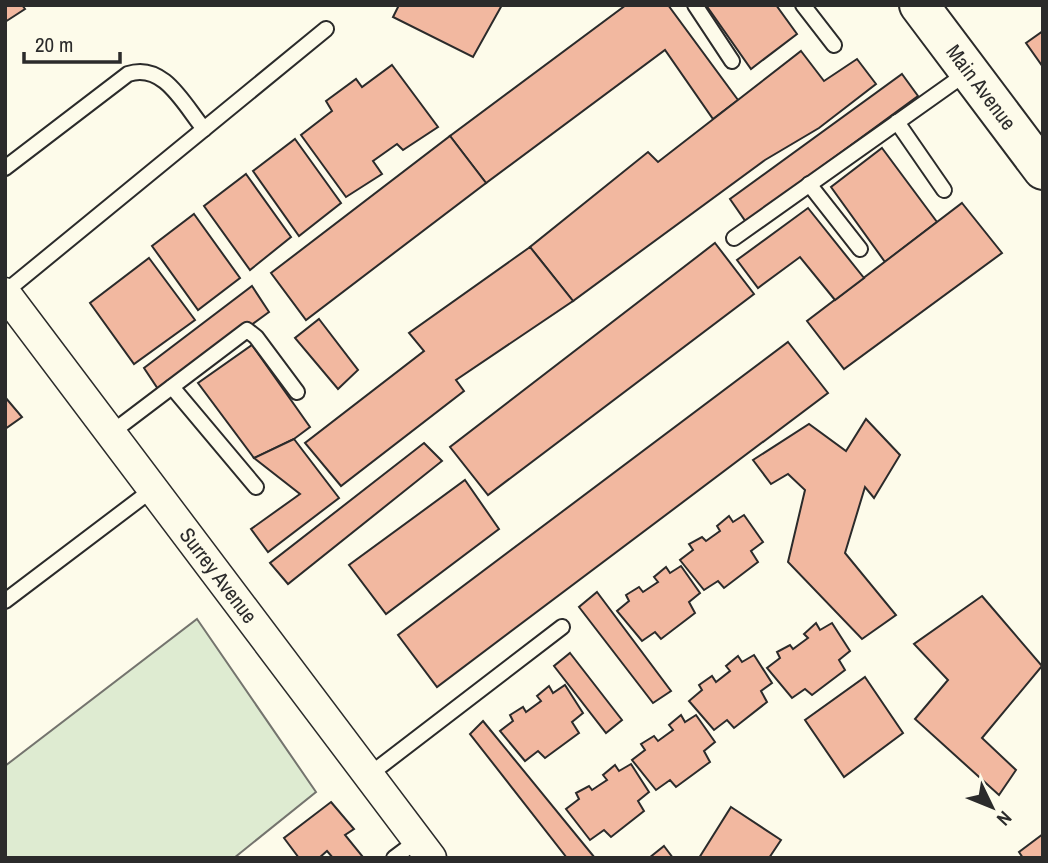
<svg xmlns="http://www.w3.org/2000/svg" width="1048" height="863" viewBox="0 0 1048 863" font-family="'Archivo Narrow',sans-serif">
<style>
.green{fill:#deebd1;stroke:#74746e;stroke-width:2}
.building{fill:#f2b8a0;stroke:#2b2b2b;stroke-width:2}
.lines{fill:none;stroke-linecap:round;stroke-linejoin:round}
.lane-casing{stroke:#2b2b2b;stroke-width:18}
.street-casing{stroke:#2b2b2b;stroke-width:33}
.secondary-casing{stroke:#2b2b2b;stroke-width:42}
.lane{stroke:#fdfbea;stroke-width:14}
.street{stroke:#fdfbea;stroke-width:30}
.secondary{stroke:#fdfbea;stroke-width:38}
.labels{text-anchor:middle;stroke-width:5;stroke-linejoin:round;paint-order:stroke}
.street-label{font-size:21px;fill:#2b2b2b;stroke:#fdfbea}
</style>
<rect width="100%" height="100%" fill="#fdfbea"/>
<polygon class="green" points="197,619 316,792 234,858 5,858 5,766"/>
<g class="building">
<polygon points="5,5 22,5 25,9 5,22"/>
<polygon points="399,5 502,5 473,57 393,17"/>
<polygon points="626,5 668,5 738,100 713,119 665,50 486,183 450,136"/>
<polygon points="706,5 776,5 797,34 751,69"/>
<polygon points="1043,31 1043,67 1026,43"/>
<polygon points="801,51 824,81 857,59 876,84 819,128 765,160 573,301 530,247 648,152 658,162"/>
<polygon points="392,65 438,127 403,150 397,144 373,161 382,174 346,197 301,135 332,111 326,101 356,79 362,87"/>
<polygon points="902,74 918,96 746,222 730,199"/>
<polygon points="450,136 486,183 306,320 271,273"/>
<polygon points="295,139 341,203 299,236 253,171"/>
<polygon points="882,148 937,222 885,262 831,187"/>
<polygon points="246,174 291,237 250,270 204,206"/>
<polygon points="962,203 1002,253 844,369 807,321"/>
<polygon points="808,208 864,278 835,300 800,257 758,288 737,260"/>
<polygon points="194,214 240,278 198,310 152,246"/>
<polygon points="715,243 754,294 488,495 450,447"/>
<polygon points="530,247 573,301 456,380 464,391 341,486 305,443 424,351 409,333"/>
<polygon points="149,258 195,320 134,364 90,303"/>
<polygon points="252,286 269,312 160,392 144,368"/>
<polygon points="319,319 358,370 338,389 295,338"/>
<polygon points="788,342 828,393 437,687 398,635"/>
<polygon points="252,345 310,427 294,439 254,458 198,383"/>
<polygon points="5,397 22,417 5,429"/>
<polygon points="866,419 900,455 874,498 865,487 845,553 896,615 862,639 788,562 805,490 788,474 771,484 753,460 809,424 846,451"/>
<polygon points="294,439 339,498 268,552 251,529 300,494 254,458"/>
<polygon points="424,443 442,461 288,584 270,563"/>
<polygon points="465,480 499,529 386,614 349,565"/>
<polygon points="744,515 763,542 751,551 758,562 724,588 718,581 704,590 680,560 693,550 689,544 702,537 706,541 720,531 717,526 729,516 733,522"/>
<polygon points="681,566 700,593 689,602 695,613 661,639 655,632 642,641 617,611 629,601 626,595 639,587 643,592 658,582 654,577 666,567 670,573"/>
<polygon points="597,592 671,691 653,703 579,607"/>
<polygon points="982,596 1042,666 982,738 1016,770 999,795 915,719 948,680 914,644"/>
<polygon points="816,623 820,630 832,623 850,651 839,660 845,670 812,695 805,689 792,698 767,668 780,658 777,652 790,645 793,649 808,638 804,634"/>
<polygon points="570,653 622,720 606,733 554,666"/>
<polygon points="754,655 772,683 761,691 767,702 734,728 727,720 714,730 689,701 702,690 699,685 712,676 716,682 730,671 726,666 738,656 742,662"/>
<polygon points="865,677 903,733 844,777 805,720"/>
<polygon points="565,685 583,713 572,722 579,733 545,758 538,751 525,761 500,731 513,721 510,715 523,707 526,712 541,701 537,696 549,686 553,693"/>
<polygon points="681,715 685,722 696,715 715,742 704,751 710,762 676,787 670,780 656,790 632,760 645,750 641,744 654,736 658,741 673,730 669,725"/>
<polygon points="483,721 595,858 567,858 470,734"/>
<polygon points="631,764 649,792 638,801 644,811 611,837 604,830 590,840 566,809 579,799 576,793 589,786 592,790 607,780 603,775 615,765 619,771"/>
<polygon points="331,802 354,829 345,835 363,857 333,858 327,851 319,858 299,858 284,838"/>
<polygon points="731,807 781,840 769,858 699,858"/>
<polygon points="1043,834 1043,858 1023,858 1019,852"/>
<polygon points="664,846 673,858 649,858"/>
</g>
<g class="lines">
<g class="lane-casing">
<g id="lane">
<polyline points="695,5 732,61"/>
<polyline points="803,5 834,45"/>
<polyline points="897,122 944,190"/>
<path d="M5,168L128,74C164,62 184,105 204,129"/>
<polyline points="809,184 860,249"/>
<polyline points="734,238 968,72"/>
<polyline points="5,292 326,29"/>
<polyline points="172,387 256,487"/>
<polyline points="111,433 247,330 256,337 297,392"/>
<polyline points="5,601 153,489"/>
<polyline points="369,775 562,627"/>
<polyline points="394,858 418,840"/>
</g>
</g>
<g class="street-casing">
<g id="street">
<path id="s1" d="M5,293L431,858"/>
</g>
</g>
<g class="secondary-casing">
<g id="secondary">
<path id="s2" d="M919,5L1043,170"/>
</g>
</g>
<use href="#lane" class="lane"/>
<use href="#street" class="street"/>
<use href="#secondary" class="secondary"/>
</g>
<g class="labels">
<g class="street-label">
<text dy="7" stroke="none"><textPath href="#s2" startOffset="103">Main Avenue</textPath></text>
<text dy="7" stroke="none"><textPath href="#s1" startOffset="354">Surrey Avenue</textPath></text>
</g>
</g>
<rect width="1048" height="863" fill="none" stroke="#2b2b2b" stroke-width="14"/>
<g transform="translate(992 807) rotate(133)" stroke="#fdfbea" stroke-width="5" paint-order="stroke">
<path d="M0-5L12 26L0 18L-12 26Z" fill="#2b2b2b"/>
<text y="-10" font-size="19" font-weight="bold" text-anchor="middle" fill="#2b2b2b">N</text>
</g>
<path d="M24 52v10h96v-10" fill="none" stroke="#2b2b2b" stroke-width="3.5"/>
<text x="35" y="52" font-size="21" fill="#2b2b2b" stroke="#fdfbea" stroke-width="5" paint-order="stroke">20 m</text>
</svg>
